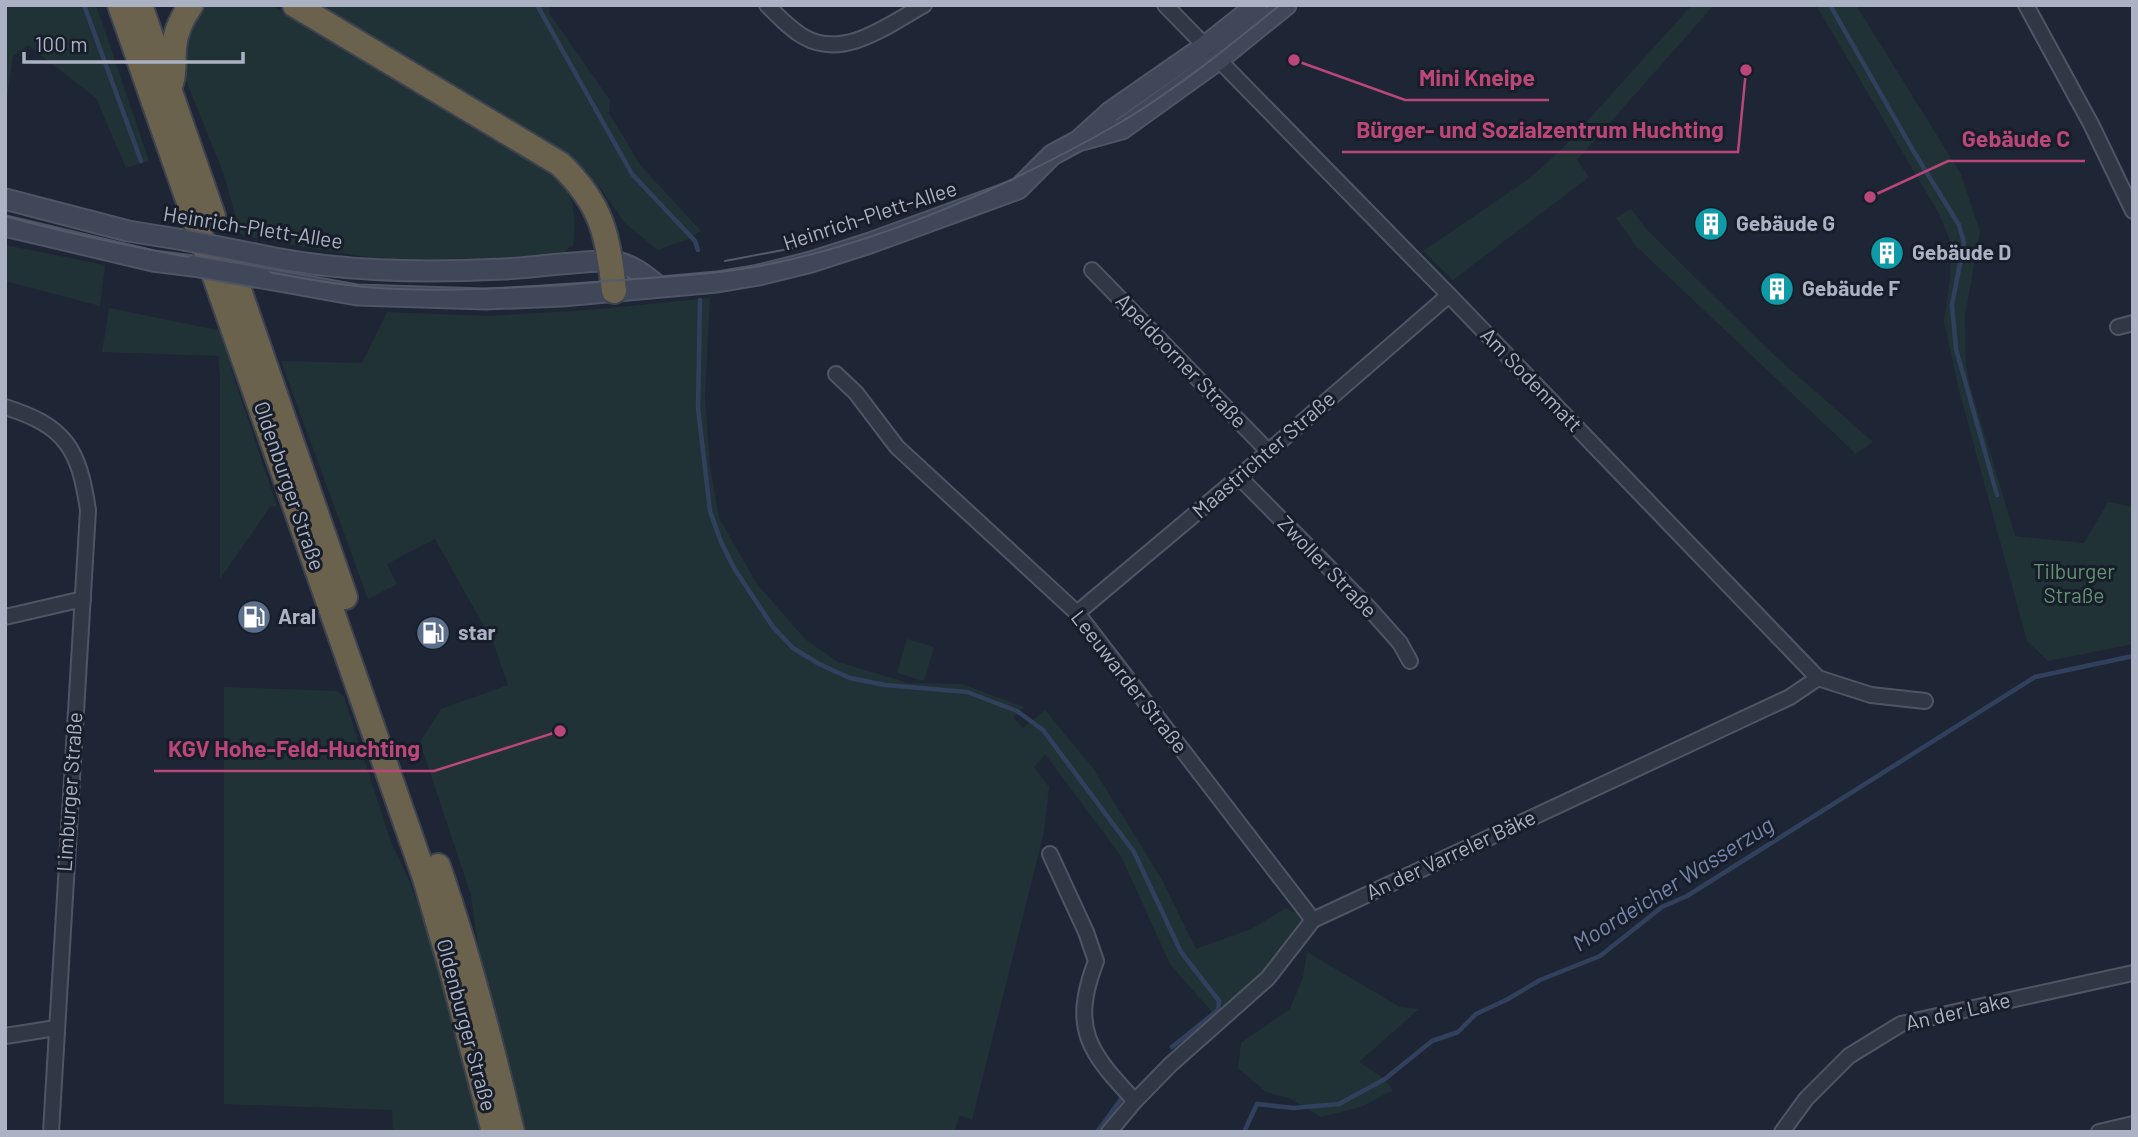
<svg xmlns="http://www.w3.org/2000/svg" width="2138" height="1137" viewBox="0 0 2138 1137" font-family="Barlow,sans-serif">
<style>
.green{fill:#203236}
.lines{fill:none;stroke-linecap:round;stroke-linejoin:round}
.stream{stroke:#31405c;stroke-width:4.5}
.street-casing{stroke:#4f5564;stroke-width:18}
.secondary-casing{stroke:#4f5564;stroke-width:23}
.highway-casing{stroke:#3c4250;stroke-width:28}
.street{stroke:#313845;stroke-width:14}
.secondary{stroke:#3f4758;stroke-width:19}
.highway{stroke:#6b624e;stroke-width:24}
.tram{stroke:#535c6d;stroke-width:2}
.secondary-bridge-casing{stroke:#4f5564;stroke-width:23;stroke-linecap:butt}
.secondary-bridge{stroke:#3f4758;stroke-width:19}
.labels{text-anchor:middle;stroke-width:6;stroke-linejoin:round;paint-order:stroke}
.street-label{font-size:21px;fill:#abb2c3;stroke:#171d29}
.poi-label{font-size:21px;font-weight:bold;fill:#abb2c3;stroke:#171d29;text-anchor:start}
.park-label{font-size:21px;fill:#639272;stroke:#171d29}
.water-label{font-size:23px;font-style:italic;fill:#7386ac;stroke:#171d29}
.leader{fill:none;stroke:#bb467a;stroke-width:2.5}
.callout-dot{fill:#bb467a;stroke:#171d29;stroke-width:2.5}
.callout-label{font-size:23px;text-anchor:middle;font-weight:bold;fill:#bb467a;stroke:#171d29;stroke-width:6;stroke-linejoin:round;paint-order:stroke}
</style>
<rect width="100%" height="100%" fill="#1e2635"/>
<g class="green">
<polygon points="5,5 96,5 149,161 126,168 96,98 28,45 13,56 5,113"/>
<path d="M271,5L565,183C575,205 576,222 573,245L565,252C504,258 439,264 378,258C332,253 286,244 241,235L223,172L185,78L182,58L185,37L202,6Z"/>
<polygon points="318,5 550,5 549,13 610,100 609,113 641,166 701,231 688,239 658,250 625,223 600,188 575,161"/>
<polygon points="1692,5 1714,5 1577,160 1589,177 1453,280 1423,251 1530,178 1561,150"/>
<polygon points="1816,5 1856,5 1961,174 1980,232 1965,316 1966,363 1969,382 2015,536 2084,543 2108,502 2133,507 2133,644 2048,661 2027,641 1958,386 1944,321 1950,280 1951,243 1939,214"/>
<polygon points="1631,209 1648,231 1774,355 1873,442 1856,454 1636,246 1616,218"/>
<polygon points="5,245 105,265 100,306 5,281"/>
<path d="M710,298L705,396L710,466L719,518L757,584L805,639L838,662L908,683L962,684L1024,707L1013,717L1023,728L1045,710L1093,768L1161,878L1196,949L1251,929L1286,908L1303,917C1283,958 1251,988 1219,1020L1170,964L1121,856L1045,754L1034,767L1049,787L1044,832L972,1120L960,1115L954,1132H521L482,973L471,895L420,742L441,709L508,685L493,642L435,539L387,564L397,584L368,599L281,361L362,363L387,312L488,316L601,309Z"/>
<polygon points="109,308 222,331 233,375 277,506 270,507 220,579 220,376 218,356 102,352"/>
<polygon points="907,639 934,647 924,681 897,673"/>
<polygon points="224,687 337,691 344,697 391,842 410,882 437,960 483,1132 393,1132 392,1110 224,1104"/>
<polygon points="1307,952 1400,1007 1419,1009 1359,1062 1382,1077 1393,1090 1361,1107 1321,1117 1289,1098 1266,1092 1238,1068 1241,1043 1290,1009 1303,977"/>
</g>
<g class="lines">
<g class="stream">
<polyline points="84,5 141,161"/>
<polyline points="537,5 632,174 695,241 698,250"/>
<polyline points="1830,5 1914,152 1959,225 1964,243 1952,305 1956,349 1997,495"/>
<polyline points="700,300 698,408 710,511 721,542 734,568 773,627 793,648 819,664 850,678 885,685 967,692 1017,711 1043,730 1134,852 1181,952 1219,1001 1218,1010 1172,1047"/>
<polyline points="1097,1132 1124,1095"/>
<polyline points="1244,1132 1257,1104 1294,1108 1339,1104 1385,1079 1432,1041 1458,1032 1476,1014 1508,999 1540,980 1600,956 1662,907 1687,896 2035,677 2133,656"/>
</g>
<g class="street-casing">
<g id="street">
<path d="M767,5C779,17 790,29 804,37C845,60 889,24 924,5"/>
<polyline points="1165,5 1449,295 1818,678 1871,695 1925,701"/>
<polyline points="2026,5 2091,124 2133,211"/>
<polyline points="1092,270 1269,452"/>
<polyline points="2118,327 2133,323"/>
<polyline points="836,374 856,393 897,447 1077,613 1313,920"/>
<path d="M5,407C66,426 79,449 88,510L51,1132"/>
<polyline points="1239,477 1368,607 1400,643 1410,661"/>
<polyline points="1077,613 1239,477 1449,295"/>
<polyline points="5,617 83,599"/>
<path d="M1050,854L1086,932L1096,961C1070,1029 1089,1052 1135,1101"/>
<polyline points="5,1036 56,1028"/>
<polyline points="1109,1132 1135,1101 1170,1065 1268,978 1313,920 1790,697 1818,678"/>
<polyline points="1782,1132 1806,1099 1849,1056 1901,1024 2133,973"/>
<polyline points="2099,1132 2133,1124"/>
</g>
</g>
<g class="secondary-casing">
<g id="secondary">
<polyline points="1082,140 1122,129 1218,60 1286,5"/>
<polyline points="5,199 128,231 184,240"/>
<polyline points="5,226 153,261 193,266"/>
<path d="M255,254C336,272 421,273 504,269C540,267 575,261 611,261C628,262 645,275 658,286"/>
<polyline points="262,278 357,295 486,299 562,296 717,282 759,275 811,262 870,243 1018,189 1052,155 1078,141 1110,112 1205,46 1257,5"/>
</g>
</g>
<g class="highway-casing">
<g id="highway">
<polyline points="120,5 425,878 452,971 494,1132"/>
<polyline points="140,5 213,216"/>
<path d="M295,5L560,164C602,204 608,235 614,291"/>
<path d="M171,83C175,70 173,61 174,48C175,32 182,18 191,5"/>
<polyline points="229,261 345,597"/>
<path d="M438,866C468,953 491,1042 512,1132"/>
</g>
</g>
<use href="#street" class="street"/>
<use href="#secondary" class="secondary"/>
<use href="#highway" class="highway"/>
<g class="tram">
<path d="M5,216C80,237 155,251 231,265C275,273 320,283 365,287C450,294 537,286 622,280C671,276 722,274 770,264C887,240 1013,184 1116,125C1173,92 1228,47 1280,5"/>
<polyline points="725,261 804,246"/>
</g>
<g class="secondary-bridge-casing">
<g id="secondary-bridge">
<polyline points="184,240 255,254"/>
<polyline points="193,266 262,278"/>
</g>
</g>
<use href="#secondary-bridge" class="secondary-bridge"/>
</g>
<defs>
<g id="building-disc" transform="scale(1.75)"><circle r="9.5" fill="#0f9aa8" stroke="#171d29"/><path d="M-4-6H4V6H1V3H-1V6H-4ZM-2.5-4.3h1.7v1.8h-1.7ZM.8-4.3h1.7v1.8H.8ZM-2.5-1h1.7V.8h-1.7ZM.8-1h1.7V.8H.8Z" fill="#fff"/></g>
<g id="fuel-disc" transform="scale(1.75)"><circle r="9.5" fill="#5c6f8a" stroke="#171d29"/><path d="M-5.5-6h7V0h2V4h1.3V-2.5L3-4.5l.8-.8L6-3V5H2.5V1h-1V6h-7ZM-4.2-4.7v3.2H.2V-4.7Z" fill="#fff"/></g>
</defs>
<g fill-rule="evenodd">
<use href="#building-disc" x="1711" y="224"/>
<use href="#building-disc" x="1887" y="253"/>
<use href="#building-disc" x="1777" y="289"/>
<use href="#fuel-disc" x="254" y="617"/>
<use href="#fuel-disc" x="433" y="633"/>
</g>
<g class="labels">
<g class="street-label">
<text transform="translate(870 216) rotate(-18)" y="7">Heinrich-Plett-Allee</text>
<text transform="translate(253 228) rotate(9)" y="7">Heinrich-Plett-Allee</text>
<text transform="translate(1181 361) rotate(46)" y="7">Apeldoorner Straße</text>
<text transform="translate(1531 380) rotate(46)" y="7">Am Sodenmatt</text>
<text transform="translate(1264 455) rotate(-41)" y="7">Maastrichter Straße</text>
<text transform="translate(289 486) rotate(71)" y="7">Oldenburger Straße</text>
<text transform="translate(1327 567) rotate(46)" y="7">Zwoller Straße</text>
<text transform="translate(1129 682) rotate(52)" y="7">Leeuwarder Straße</text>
<text transform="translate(70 792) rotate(-86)" y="7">Limburger Straße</text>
<text transform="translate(1451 855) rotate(-25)" y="7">An der Varreler Bäke</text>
<text transform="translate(1958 1012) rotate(-13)" y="7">An der Lake</text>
<text transform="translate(466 1025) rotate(75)" y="7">Oldenburger Straße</text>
</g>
<g class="poi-label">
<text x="1736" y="231">Gebäude G</text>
<text x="1912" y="260">Gebäude D</text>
<text x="1802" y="296">Gebäude F</text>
<text x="278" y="624">Aral</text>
<text x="458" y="640">star</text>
</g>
<g class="park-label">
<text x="2074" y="579">Tilburger<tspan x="2074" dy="24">Straße</tspan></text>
</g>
<g class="water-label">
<text transform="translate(1673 884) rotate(-32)" y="8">Moordeicher Wasserzug</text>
</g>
</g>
<path class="leader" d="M1294 60L1405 100H1549M1746 70L1738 152H1342M1870 197L1948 161H2085M560 731L434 771H154"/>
<g class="callout-dot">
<circle cx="1294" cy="60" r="7"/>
<circle cx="1746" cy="70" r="7"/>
<circle cx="1870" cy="197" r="7"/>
<circle cx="560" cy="731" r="7"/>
</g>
<g class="callout-label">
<text x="1477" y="86">Mini Kneipe</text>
<text x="1540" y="138">Bürger- und Sozialzentrum Huchting</text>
<text x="2016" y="147">Gebäude C</text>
<text x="294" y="757">KGV Hohe-Feld-Huchting</text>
</g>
<rect width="2138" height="1137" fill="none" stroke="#abb2c3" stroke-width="14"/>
<path d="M24 52v10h219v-10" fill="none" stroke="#abb2c3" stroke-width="3.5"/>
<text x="35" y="52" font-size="21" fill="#abb2c3" stroke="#171d29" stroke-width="5" paint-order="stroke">100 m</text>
</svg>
